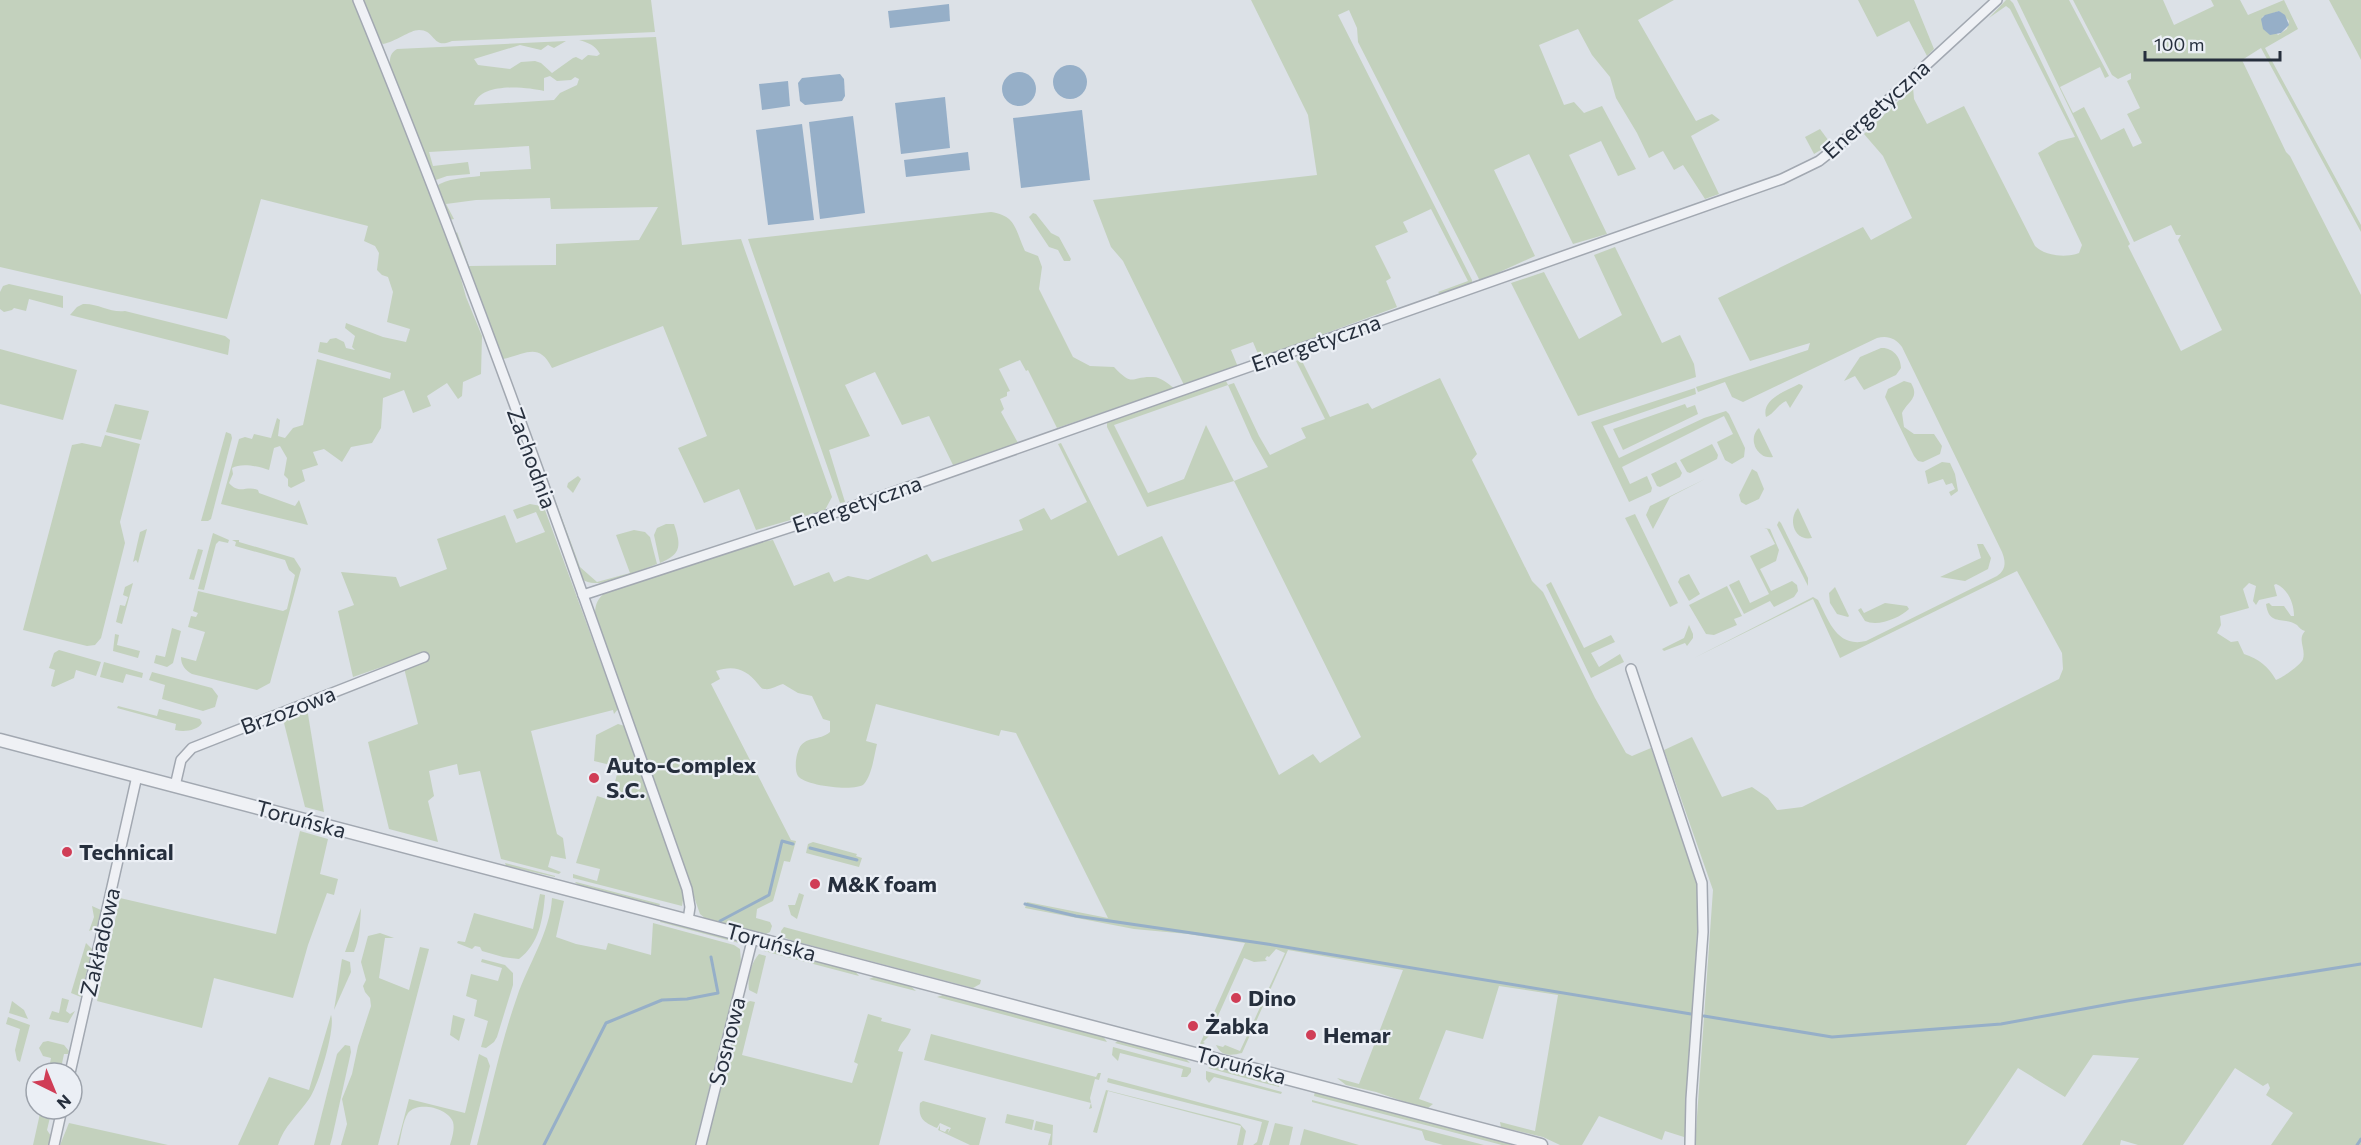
<svg xmlns="http://www.w3.org/2000/svg" width="2361" height="1145" viewBox="0 0 2361 1145" font-family="Commissioner,sans-serif">
<style>
.green{fill:#c3d1bd;fill-rule:evenodd}
.water{fill:#96afc8}
.lines{fill:none;stroke-linecap:round;stroke-linejoin:round}
.stream{stroke:#96afc8;stroke-width:3}
.minor-casing{stroke:#a2a8b1;stroke-width:12}
.tertiary-casing{stroke:#a2a8b1;stroke-width:15}
.minor{stroke:#eff1f5;stroke-width:9}
.tertiary{stroke:#eff1f5;stroke-width:12}
.poi-dot{fill:#d03d56;stroke:#ebeff5;stroke-width:2}
.labels{text-anchor:middle;stroke-width:4.5;stroke-linejoin:round;paint-order:stroke}
.street-label{font-size:22px;fill:#262f3d;stroke:#ebeff5}
.poi-label{font-size:22px;font-weight:bold;fill:#262f3d;stroke:#ebeff5;text-anchor:start}
</style>
<rect width="100%" height="100%" fill="#dce1e7"/>
<g class="green">
<path d="M0,0H359L460,275L466,297L482,336L481,374L463,382L462,396L458,399L447,383L427,396L431,406L413,413L404,390L383,398L381,428L372,443L351,447L342,462L324,449L313,452L318,465L302,470L305,481L291,488L288,486V479L284,475L287,458L280,446L274,448L269,470C260,467 242,462 232,468L233,474L229,483C239,495 247,485 258,490L259,493L295,506L299,500L308,525L221,504L239,439L245,437L252,439L254,434L271,438L277,418L280,420L278,436L285,438L293,428L303,425L317,359L390,379L391,373L318,352L320,342L327,343L330,339L336,338L344,342L346,348L355,350L352,347L355,336L345,328L346,323L383,337L406,342L410,329L387,322L393,292L388,277L382,275L377,270L379,253L375,246L364,241L368,226L261,199L227,319L0,267Z"/>
<path d="M360,0H651L655,32L452,41C432,50 436,30 419,30C410,30 395,42 383,44L375,38Z"/>
<polygon points="1251,0 1674,0 1638,20 1696,121 1712,114 1720,120 1691,136 1719,194 1705,199 1683,165 1674,170 1663,151 1649,158 1637,133 1616,98 1610,77 1592,55 1578,29 1539,45 1564,105 1574,102 1584,113 1602,106 1636,169 1618,176 1601,141 1569,155 1607,234 1573,244 1529,154 1494,170 1535,256 1480,281 1358,42 1357,28 1349,10 1338,15 1472,280 1472,285 1441,295 1438,292 1468,281 1431,209 1403,222 1408,232 1375,246 1391,278 1386,281 1397,307 1264,356 1258,354 1253,342 1231,350 1238,367 1184,385 1123,261 1111,247 1093,200 1317,175 1308,115"/>
<polygon points="1858,0 1914,0 1934,49 1927,56 1909,21 1877,37"/>
<path d="M2006,0H2010L2013,3L2024,26L2130,244L2128,246L2181,351L2222,330L2178,240L2181,235H2176L2171,225L2134,242L2017,0H2069L2109,76L2105,78L2100,67L2060,87L2073,113L2084,107L2101,140L2124,128L2133,147L2142,143L2127,114L2140,108L2127,81L2131,79V73L2118,79L2112,75L2073,0H2163L2174,25L2214,6L2211,0H2240L2248,15L2284,0L2298,29L2265,48L2361,225V232L2261,48L2242,60L2286,152L2290,156L2361,295V1145H2271L2293,1113L2266,1095L2270,1088L2268,1083L2263,1086L2235,1068L2183,1145H2138L2121,1140L2120,1145H2082L2139,1058L2093,1055L2065,1097L2018,1068L1966,1145H1695L1713,890L1664,750L1692,737L1722,797L1752,787L1768,798L1777,810L1802,807L2059,679L2063,669L2062,653L2017,571L1840,658L1813,599L1694,658L1813,597L1818,600C1829,621 1837,648 1866,641L1997,576C2006,570 2006,562 2002,552L1902,347C1896,338 1887,335 1877,338L1743,402L1732,397L1725,382L1698,392L1696,387L1808,350L1810,343L1750,361L1718,298L1863,227L1871,240L1912,218L1883,156L1864,134L1913,87L1914,99L1927,124L1964,106L2035,246C2045,256 2066,258 2079,253L2082,245L2038,153L2058,141L2075,137L2010,9L2006,6L1989,18ZM2279,11L2289,21L2287,29L2278,35L2262,17ZM2249,583L2256,586L2253,601L2256,605L2259,600L2277,596L2274,585L2276,584C2288,589 2294,603 2294,616H2291L2284,606H2272L2269,603L2266,604C2269,627 2284,616 2297,625C2299,627 2301,630 2305,631C2297,640 2306,648 2303,659C2302,664 2282,678 2276,680C2268,666 2259,659 2244,654L2238,641L2231,642L2217,633L2221,625L2220,616L2249,608L2243,589Z"/>
<polygon points="2329,0 2361,0 2361,60 2357,52"/>
<path d="M656,37L682,245L741,239L832,497L825,510L756,530L739,489L704,503L678,448L707,436L663,326L552,368C539,342 526,354 503,359L580,567L597,582L630,573L616,535L634,530L645,532L650,537L657,564C640,570 596,592 582,579L453,238L457,232L469,266L556,265V244L639,240L658,207L551,209L550,198L476,200L446,204L454,219L448,220L435,187C447,178 465,178 480,176V172L531,169L529,146L429,152L433,166L468,162L470,174L447,176L433,181L390,68C390,59 389,54 397,49L566,41L554,48L548,45L541,50L520,45L474,59L478,65L510,69L521,62L535,61L541,63L552,73L573,58L576,57L582,60L588,55L597,56L600,54C595,45 589,43 579,40ZM550,76L557,81L571,80L575,77L579,79L577,85L560,93L554,100L474,105C480,82 526,87 544,91V78Z"/>
<polygon points="1820,129 1831,144 1814,154 1805,137"/>
<path d="M991,212C1017,216 1015,230 1025,251L1038,256L1042,267L1039,289L1073,357L1090,366L1114,367C1134,388 1130,376 1153,377C1161,377 1168,384 1174,388L1057,428L1028,370L1026,371L1020,360L999,369L1010,391L1007,392V396L1000,399L1004,409L1001,412L1018,443L953,465L929,416L902,425L875,372L845,385L870,436L829,450L845,502L840,503L748,239Z"/>
<polygon points="1033,213 1036,214 1051,233 1059,237 1071,259 1070,261 1064,261 1058,250 1049,247 1029,217"/>
<polygon points="1615,247 1662,343 1680,335 1694,364 1696,377 1578,416 1511,283 1544,272 1579,339 1622,315 1594,255"/>
<polygon points="9,284 63,296 63,308 29,299 26,311 14,308 12,310 4,312 0,309 0,292 3,286"/>
<path d="M83,304C98,303 110,313 125,311L225,336L230,340L228,355L70,315L77,307Z"/>
<path d="M1881,348C1892,347 1901,357 1901,368L1896,375L1864,390L1855,376L1844,381L1860,357Z"/>
<polygon points="0,349 77,370 63,420 0,404"/>
<path d="M1301,359L1330,417L1368,403L1372,409L1440,378L1477,454L1472,460L1532,581L1543,592L1595,698L1626,753L1632,756L1651,748L1696,875L1699,893L1686,1145H1684V1137L1665,1131L1662,1140L1599,1116L1582,1145H1560L1543,1137L1501,1127L1500,1122L1535,1131L1558,995L1499,986L1483,1039L1446,1030L1419,1099L1433,1104L1428,1108L1405,1102L1376,1092L1346,1085L1337,1078L1359,1084L1403,970L1288,950L1242,1053C1233,1055 1222,1058 1216,1045L1223,1047L1225,1045L1240,1051L1285,953L1276,949L1269,957L1267,956L1265,959L1267,961L1254,962L1244,958L1209,1036L1203,1042L1205,1043L1199,1046L1245,943L1188,934L1134,929L1025,908L1027,902L1108,918L1016,733L1001,730L999,736L876,704L866,741L877,744C874,756 872,775 864,784C856,792 805,786 798,776C794,770 796,755 799,749C804,736 820,741 830,732V721L823,719L812,696L798,693L783,684C778,685 771,690 765,689C761,689 761,687 758,684C746,669 734,665 716,671L720,679L711,684L791,840L796,841L790,862L784,861L773,901L757,909L756,918L770,922L772,926L770,932L766,934L706,919L700,914L595,614C595,604 598,598 606,592L755,543L773,540L794,586L829,572L834,582L848,576L868,580L927,554L932,562L1023,530L1019,520L1044,508L1051,520L1087,502L1058,444L1061,443L1118,556L1162,536L1279,775L1313,754L1320,763L1361,737L1234,481L1147,507L1107,427V421L1226,381L1228,385L1234,383L1259,436L1270,455L1306,438L1301,428L1325,419L1296,361ZM1228,385L1252,439L1268,467L1234,481L1206,425L1184,479L1148,493L1114,425Z"/>
<path d="M1904,381L1911,383C1920,398 1908,401 1902,413L1904,427L1914,434H1934L1942,446L1940,454L1923,462L1918,461L1914,456L1885,397L1888,389Z"/>
<path d="M1799,384L1802,385L1803,387L1790,408L1786,401C1777,405 1774,414 1766,417C1761,399 1786,391 1799,384Z"/>
<polygon points="1695,388 1696,394 1603,426 1619,458 1704,418 1726,411 1729,414 1745,448 1744,457 1732,464 1725,460 1717,442 1733,434 1724,416 1622,467 1630,484 1647,476 1652,488 1651,492 1629,502 1591,422"/>
<polygon points="115,404 149,411 141,440 106,432"/>
<polygon points="1685,404 1687,408 1695,405 1698,414 1623,450 1613,429"/>
<path d="M1759,428L1773,457C1757,460 1747,438 1759,428Z"/>
<polygon points="226,432 231,434 232,438 211,519 208,521 201,521"/>
<polygon points="105,435 140,444 120,522 125,543 101,638 95,645 87,646 23,630 72,445 82,443 101,447"/>
<polygon points="1712,444 1718,455 1717,459 1690,473 1687,472 1680,460"/>
<polygon points="1676,462 1682,473 1680,477 1660,487 1657,486 1651,474"/>
<polygon points="1942,462 1950,463 1955,474 1958,491 1951,496 1949,492 1955,489 1952,483 1946,485 1943,479 1928,484 1925,471"/>
<polygon points="1752,469 1757,472 1764,489 1759,499 1746,505 1741,502 1739,495"/>
<polygon points="578,476 581,479 573,493 567,487 568,483"/>
<polygon points="1705,479 1670,497 1653,529 1646,515 1650,506"/>
<polygon points="530,504 541,506 545,510 618,709 614,714 613,710 531,731 557,834 563,838 566,859 551,856 548,867 561,872 559,874 501,859 480,771 459,775 457,764 429,771 434,796 428,801 438,842 389,829 368,742 418,724 402,660 353,677 338,611 354,605 341,572 396,577 400,587 447,569 437,539 505,515 516,543 545,532 536,512 517,519 513,510"/>
<path d="M1798,508L1799,510L1812,538C1795,542 1787,520 1798,508Z"/>
<polygon points="1635,514 1678,603 1670,607 1625,518"/>
<polygon points="1779,521 1781,523 1808,578 1808,586 1777,525"/>
<path d="M666,524H674C681,545 682,554 660,563L654,535L657,528Z"/>
<polygon points="1764,528 1770,529 1779,550 1776,561 1760,569 1771,591 1792,581 1797,585 1798,591 1794,597 1774,607 1770,601 1744,614 1729,585 1739,580 1750,603 1769,594 1750,556 1775,544 1767,529"/>
<polygon points="147,529 138,563 136,560 133,562 140,532"/>
<polygon points="213,533 229,540 228,543 219,541 216,544 204,590 198,589"/>
<path d="M232,540H239V542L294,558L301,569L270,683L257,690L192,674C185,670 181,665 181,657L196,661L205,632L188,627L191,616L196,617L198,613L193,611L198,591L283,611L287,609L295,575L289,570L285,560L235,546L236,542Z"/>
<polygon points="1977,544 1983,544 1991,558 1988,569 1965,581 1940,577 1981,558"/>
<polygon points="198,549 203,550 194,580 189,579"/>
<polygon points="1689,574 1700,594 1689,601 1678,582 1680,578"/>
<polygon points="1551,582 1584,648 1611,635 1615,642 1591,653 1599,667 1620,654 1624,662 1591,678 1546,585"/>
<polygon points="133,583 122,624 116,622 120,605 125,606 128,597 123,595 125,587"/>
<polygon points="1727,586 1742,616 1734,619 1737,625 1714,635 1706,634 1689,605"/>
<polygon points="1835,587 1849,616 1848,617 1837,614 1830,603 1829,593"/>
<path d="M1885,603L1907,606L1909,609C1900,618 1878,627 1865,621L1858,610L1861,608L1864,613Z"/>
<polygon points="1689,625 1693,634 1693,638 1687,646 1685,643 1664,651 1662,649 1684,638"/>
<polygon points="172,628 181,631 173,663 167,667 154,663 156,655 165,657"/>
<polygon points="115,634 119,635 117,645 140,651 138,658 113,651"/>
<polygon points="59,650 101,662 96,676 76,670 74,678 54,687 51,686 55,670 49,668 54,653"/>
<polygon points="104,662 143,673 142,678 126,674 123,683 100,677"/>
<polygon points="152,672 212,688 218,696 215,707 203,711 162,699 165,685 149,680"/>
<path d="M118,706L157,716L159,709L200,719L202,723C197,731 184,732 175,730L176,724L117,708Z"/>
<polygon points="307,708 324,812 305,807 283,719"/>
<polygon points="618,724 625,726 684,894 682,906 573,878 573,874 597,881 600,869 576,863 597,796 610,800 619,767 594,761 596,735"/>
<polygon points="300,831 328,839 320,874 338,879 334,895 327,893 308,945 293,998 214,978 202,1028 97,1001 120,898 276,934"/>
<polygon points="813,842 857,854 856,856 862,858 859,867 806,853 808,844"/>
<polygon points="505,863 555,876 555,877 506,866"/>
<polygon points="575,882 576,882 660,904 659,906 578,885"/>
<polygon points="799,893 804,895 797,919 791,915 788,905 795,905"/>
<path d="M540,894L545,895C543,919 539,944 519,959L503,957L482,951L480,947L475,946L472,949L457,943L458,941L465,942L474,913L533,929Z"/>
<path d="M552,898L564,901L556,937L576,944L606,950L608,943L651,955L653,923L734,945L740,949L741,962L695,1145H477C490,1096 500,1045 517,997C528,964 550,933 552,898Z"/>
<polygon points="92,906 101,910 97,928 89,931 94,917"/>
<path d="M361,908C360,924 360,938 354,952H345Z"/>
<polygon points="661,919 732,938 739,943 660,922"/>
<polygon points="784,927 981,980 980,984 973,988 790,940 782,936 781,931"/>
<polygon points="380,933 394,938 385,938 379,978 409,990 420,947 429,949 378,1145 341,1145 347,1124 342,1099 352,1074 358,1046 371,1006 370,998 365,992 363,986 366,980 361,962 368,936"/>
<polygon points="86,943 92,949 81,997 71,993"/>
<polygon points="770,949 854,970 859,976 764,951"/>
<path d="M759,954L766,956L757,994L749,990C747,978 751,963 759,954Z"/>
<polygon points="342,959 350,962 351,972 334,1010"/>
<polygon points="482,959 505,965 513,973 513,985 497,1037 494,1042 486,1048 481,1047 488,1021 474,1016 477,1000 466,996 471,974 498,981 502,968 481,962"/>
<polygon points="876,976 908,984 916,991 869,979"/>
<polygon points="943,995 1103,1036 1107,1042 937,997"/>
<polygon points="62,998 69,1000 66,1011 70,1014 75,1011 68,1023 49,1019 52,1011 59,1013"/>
<polygon points="12,1001 24,1010 28,1019 9,1013"/>
<path d="M750,1001L755,1002L742,1055L852,1083L858,1064L854,1062L868,1014L882,1018L881,1021L911,1029C908,1038 901,1041 898,1051L903,1052L879,1145H706L742,1005Z"/>
<path d="M331,1015C336,1028 318,1087 309,1099C298,1115 284,1126 278,1145H238L269,1077L309,1090Z"/>
<polygon points="453,1015 465,1019 459,1041 450,1035"/>
<polygon points="8,1017 30,1025 20,1062 17,1060 15,1050 20,1029 6,1024"/>
<polygon points="931,1034 1096,1077 1098,1073 1101,1073 1099,1080 1095,1079 1090,1098 1092,1108 1089,1109 1091,1103 924,1060"/>
<polygon points="1119,1040 1184,1057 1190,1063 1115,1043"/>
<polygon points="48,1041 64,1045 69,1051 68,1054 64,1054 60,1073 48,1073 51,1058 43,1056 39,1048 43,1042"/>
<polygon points="345,1045 350,1046 351,1052 332,1138 330,1145 314,1145 337,1054"/>
<polygon points="1113,1047 1191,1068 1191,1072 1187,1077 1181,1077 1183,1069 1120,1053 1118,1061 1112,1055"/>
<path d="M479,1054L487,1058L490,1066L470,1145H450C452,1138 455,1129 453,1122C448,1108 418,1101 408,1113C403,1121 401,1136 399,1145H397L409,1099L465,1113Z"/>
<polygon points="1215,1065 1280,1082 1279,1087 1208,1068"/>
<polygon points="1206,1071 1282,1092 1281,1094 1214,1077 1209,1083 1206,1079"/>
<polygon points="1108,1078 1269,1121 1262,1145 1253,1145 1257,1142 1262,1122 1110,1083 1107,1082"/>
<polygon points="1106,1090 1240,1124 1246,1131 1243,1145 1237,1145 1241,1126 1108,1091 1097,1133 1093,1132"/>
<polygon points="1315,1091 1509,1143 1511,1145 1502,1145 1314,1096"/>
<polygon points="1312,1100 1484,1145 1443,1145 1425,1140 1422,1131 1312,1102"/>
<path d="M923,1101L986,1118L979,1145H970L938,1130L940,1125V1130L945,1132L947,1129H949L948,1133L951,1128L940,1123L937,1128C923,1122 918,1118 920,1103Z"/>
<polygon points="41,1109 52,1109 47,1130 53,1139 52,1145 33,1145"/>
<polygon points="1007,1114 1034,1120 1032,1130 1005,1123"/>
<polygon points="1036,1121 1053,1125 1052,1145 1048,1145 1051,1134 1034,1130"/>
<polygon points="69,1123 168,1145 60,1145"/>
<polygon points="1275,1123 1293,1127 1289,1145 1269,1145"/>
<polygon points="1304,1129 1359,1145 1300,1145"/>
</g>
<g class="water">
<polygon points="949,4 950,21 890,28 888,11"/>
<polygon points="2279,11 2285,15 2289,25 2281,33 2270,35 2263,29 2261,19 2265,15"/>
<circle cx="1070" cy="82" r="17"/>
<circle cx="1019" cy="89" r="17"/>
<polygon points="840,74 844,79 845,96 842,101 805,105 800,101 798,83 802,78"/>
<polygon points="788,81 790,106 762,110 759,84"/>
<polygon points="945,97 950,148 901,154 895,103"/>
<polygon points="1082,110 1090,180 1021,188 1013,118"/>
<polygon points="853,116 865,213 820,219 809,122"/>
<polygon points="802,124 814,220 768,225 756,130"/>
<polygon points="968,152 970,170 906,177 904,160"/>
</g>
<g class="lines">
<g class="stream">
<polyline points="810,848 857,860"/>
<polyline points="1025,904 1076,916 1267,944 1691,1014"/>
<polyline points="720,921 769,895 782,841 793,844"/>
<polyline points="1704,1016 1832,1037 2001,1024 2127,1001 2361,964"/>
<polyline points="544,1145 606,1023 662,1000 687,999 718,993 711,957"/>
<polyline points="2357,1145 2361,1139"/>
</g>
<g class="minor-casing">
<g id="minor">
<path d="M358,0C478,292 582,591 687,889L690,907L688,920"/>
<polyline points="583,595 840,511 1782,179 1819,161 1838,146 1997,0"/>
<polyline points="1631,669 1702,883 1703,932 1691,1099 1690,1145"/>
<polyline points="175,786 181,760 192,748 424,657"/>
<polyline points="70,1073 137,776"/>
<polyline points="54,1145 62,1109"/>
<polyline points="701,1145 753,937"/>
</g>
</g>
<g class="tertiary-casing">
<polyline id="tertiary" points="0,740 1541,1145"/>
</g>
<use href="#minor" class="minor"/>
<use href="#tertiary" class="tertiary"/>
</g>
<g class="poi-dot">
<circle cx="594" cy="778" r="6"/>
<circle cx="67" cy="852" r="6"/>
<circle cx="815" cy="884" r="6"/>
<circle cx="1236" cy="998" r="6"/>
<circle cx="1193" cy="1026" r="6"/>
<circle cx="1311" cy="1035" r="6"/>
</g>
<g class="labels">
<g class="street-label">
<text transform="translate(1876 109) rotate(-42)" y="8">Energetyczna</text>
<text transform="translate(1316 343) rotate(-19)" y="8">Energetyczna</text>
<text transform="translate(532 458) rotate(70)" y="8">Zachodnia</text>
<text transform="translate(857 504) rotate(-19)" y="8">Energetyczna</text>
<text transform="translate(288 710) rotate(-21)" y="8">Brzozowa</text>
<text transform="translate(301 819) rotate(15)" y="8">Toruńska</text>
<text transform="translate(100 942) rotate(-77)" y="8">Zakładowa</text>
<text transform="translate(771 942) rotate(15)" y="8">Toruńska</text>
<text transform="translate(727 1041) rotate(-76)" y="8">Sosnowa</text>
<text transform="translate(1241 1065) rotate(15)" y="8">Toruńska</text>
</g>
<g class="poi-label">
<text x="606" y="773">Auto-Complex<tspan x="606" dy="25">S.C.</tspan></text>
<text x="79" y="860">Technical</text>
<text x="827" y="892">M&amp;K foam</text>
<text x="1248" y="1006">Dino</text>
<text x="1205" y="1034">Żabka</text>
<text x="1323" y="1043">Hemar</text>
</g>
</g>
<g transform="translate(54 1091) rotate(137)"><circle r="28" fill="#ebeff5" stroke="#9ca2ab" stroke-width="1.5"/>
<path d="M0-4.5L10 22L0 15L-10 22Z" fill="#d03d56"/>
<text y="-9" font-size="16" font-weight="bold" text-anchor="middle" fill="#262f3d">N</text>
</g>
<path d="M2145 51v9h135v-9" fill="none" stroke="#262f3d" stroke-width="3"/>
<text x="2154" y="51" font-size="18" fill="#262f3d" stroke="#ebeff5" stroke-width="4.5" paint-order="stroke">100 m</text>
</svg>
